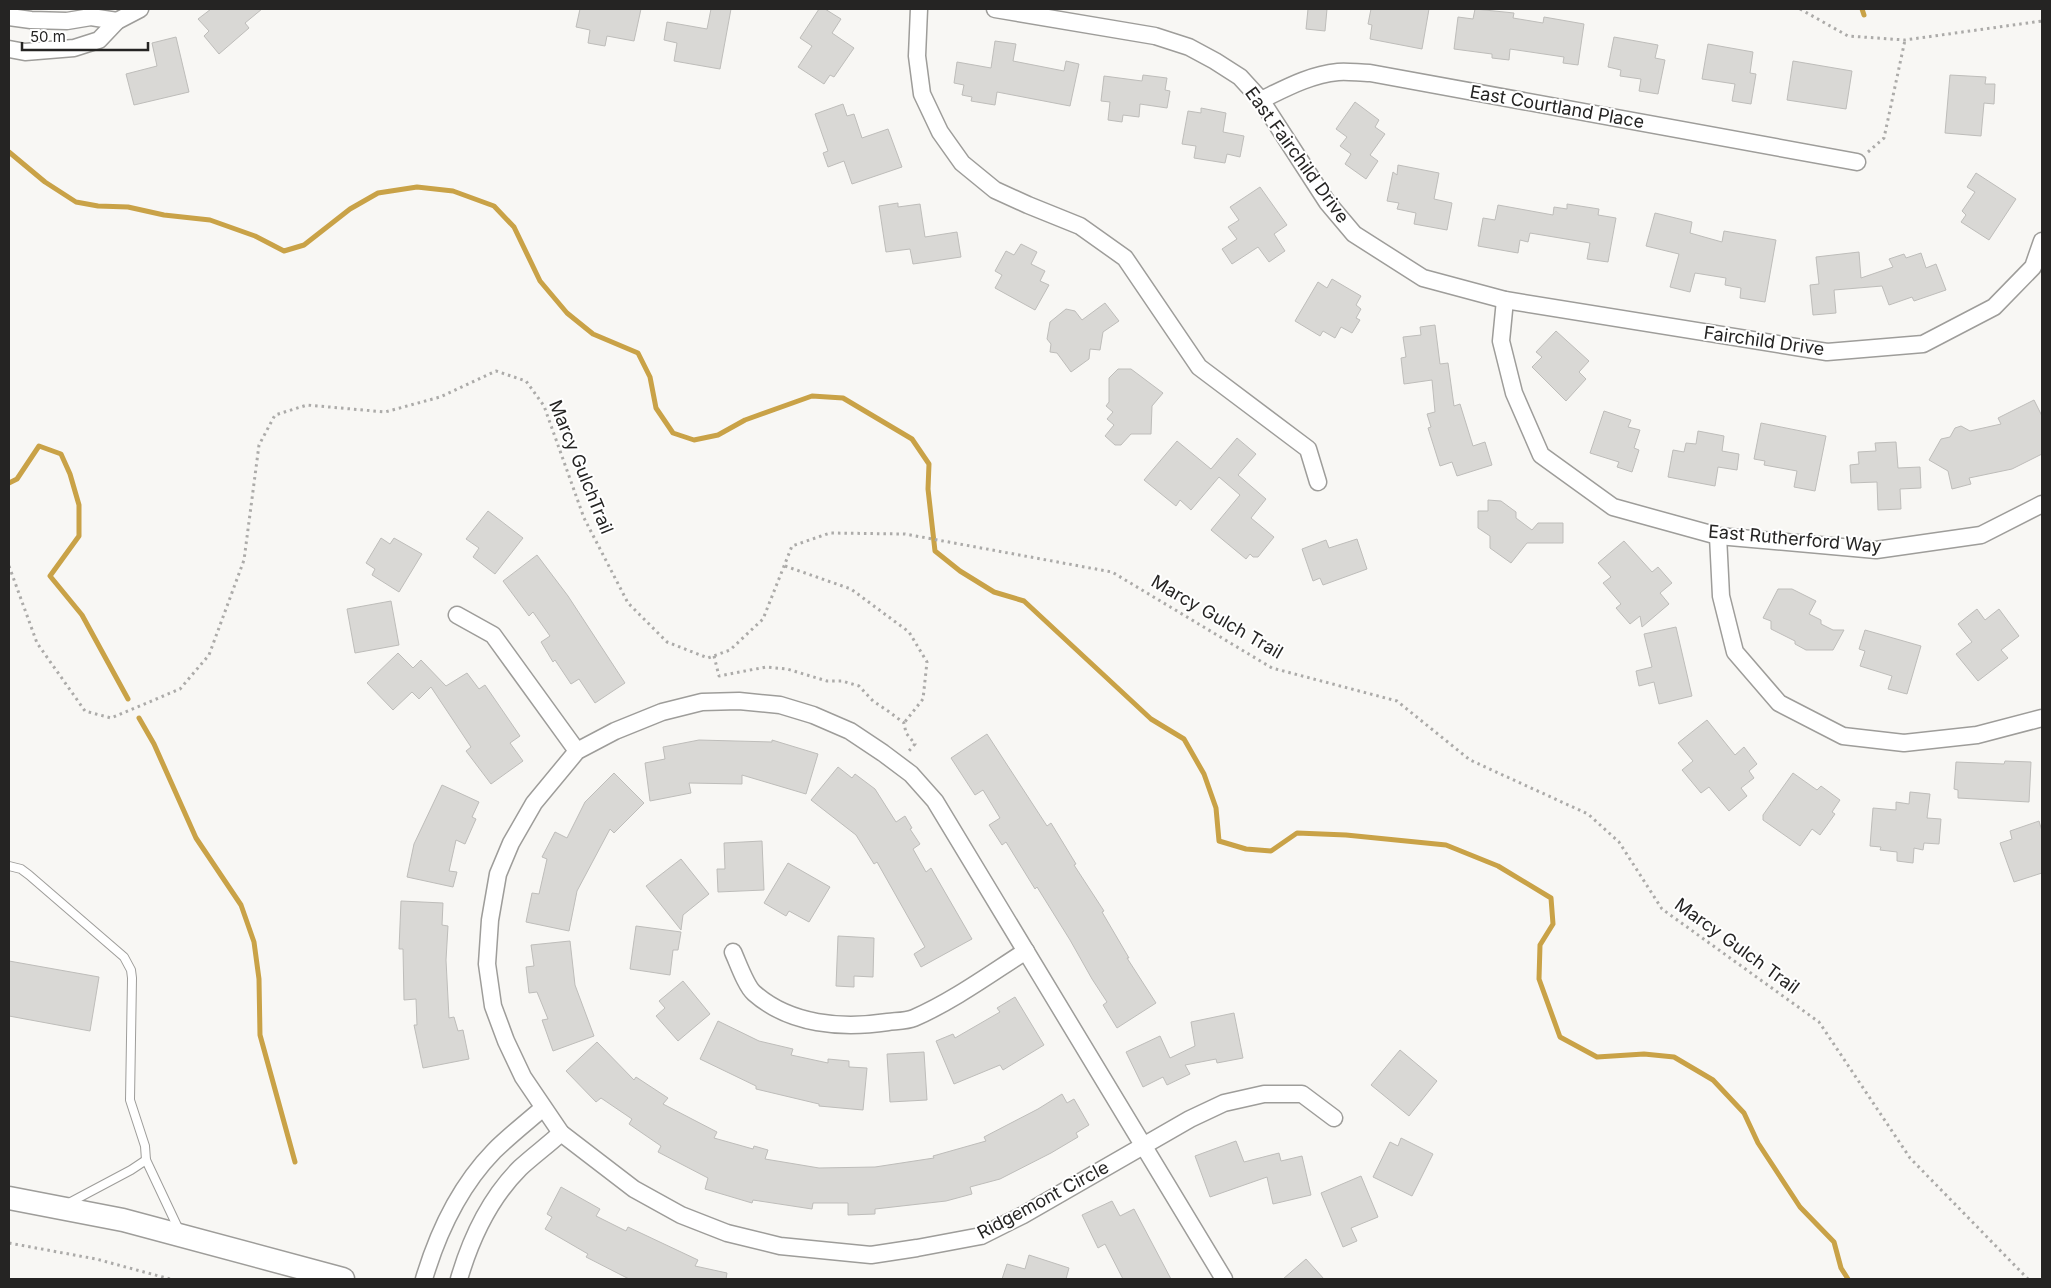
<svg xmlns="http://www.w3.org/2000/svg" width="2051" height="1288" viewBox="0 0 2051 1288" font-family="Inter,sans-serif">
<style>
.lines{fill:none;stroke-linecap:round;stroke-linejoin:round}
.stream{stroke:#c9a247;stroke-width:5}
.building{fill:#d9d8d5;stroke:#bebdba}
.lane-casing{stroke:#9e9d9a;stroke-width:10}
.street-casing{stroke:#9e9d9a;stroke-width:19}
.secondary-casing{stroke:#9e9d9a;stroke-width:25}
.path{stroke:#acaba9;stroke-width:3;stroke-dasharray:2.5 4;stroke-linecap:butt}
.lane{stroke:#fff;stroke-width:8}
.street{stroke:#fff;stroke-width:16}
.secondary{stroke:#fff;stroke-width:22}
.labels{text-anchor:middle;stroke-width:4;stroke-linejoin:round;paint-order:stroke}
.street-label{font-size:18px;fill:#252423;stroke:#fff}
</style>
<rect width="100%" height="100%" fill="#f8f7f4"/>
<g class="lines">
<g class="stream">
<polyline points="1862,9 1864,15"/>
<polyline points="9,152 45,182 76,202 98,206 128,207 164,215 210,220 255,236 284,251 304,245 350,209 378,193 417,187 453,191 494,206 514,227 540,281 567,313 593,334 638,353 650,377 656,408 673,433 694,440 718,435 745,420 812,396 843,398 912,439 929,464 928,489 935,551 960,571 994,592 1024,601 1151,719 1184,739 1204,774 1216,808 1219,841 1246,849 1271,851 1297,833 1346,835 1446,845 1498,866 1551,898 1553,924 1540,945 1539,979 1560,1037 1597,1057 1644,1054 1674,1057 1713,1080 1744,1113 1758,1143 1800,1207 1834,1242 1841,1268 1848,1279"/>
<polyline points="9,483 17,479 39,446 61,454 70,474 79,505 79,536 50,576 82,615 128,699"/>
<polyline points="139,718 154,744 196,838 241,905 254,942 259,979 260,1035 295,1162"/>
</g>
</g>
<g class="building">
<polygon points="211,9 262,9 245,23 249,28 219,54 204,36 209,31 198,19"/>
<polygon points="580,9 641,9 634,41 607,36 605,46 588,43 590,30 576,27"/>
<polygon points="711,9 731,9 720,69 674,61 677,43 664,40 667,22 707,29"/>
<polygon points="819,9 825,9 841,19 832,33 854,48 834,77 830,75 824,84 798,67 812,46 800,38"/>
<polygon points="1308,9 1327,9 1325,31 1306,29"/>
<polygon points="1371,9 1429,9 1422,49 1370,39 1372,25 1368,24"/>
<polygon points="1475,9 1514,13 1513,18 1543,23 1544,17 1584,24 1578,65 1563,63 1564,57 1510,49 1509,60 1492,58 1492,54 1454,49 1458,17 1473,19"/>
<polygon points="176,37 189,92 134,105 126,74 157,66 152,43"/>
<polygon points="1614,37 1658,45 1655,58 1665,60 1658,94 1639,91 1641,79 1620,76 1621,70 1608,67"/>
<polygon points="995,41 1016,44 1013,61 1064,71 1066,61 1079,64 1070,106 997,92 995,105 971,101 972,97 962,95 964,85 954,83 957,62 991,68"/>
<polygon points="1708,44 1753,52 1750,73 1756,74 1751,104 1732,101 1735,84 1702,79"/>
<polygon points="1793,61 1852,71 1846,109 1787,100"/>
<polygon points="1143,75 1167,78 1165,90 1170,91 1167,108 1140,104 1139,117 1123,115 1122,122 1108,120 1110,102 1101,101 1104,76 1142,81"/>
<polygon points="1950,75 1986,77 1985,84 1995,84 1994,104 1984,103 1981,136 1945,133"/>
<polygon points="1355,102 1379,120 1375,127 1385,134 1370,155 1378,161 1366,179 1345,164 1351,154 1340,146 1347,137 1336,129"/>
<polygon points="843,104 847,116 854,114 862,138 888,129 902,167 852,184 844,161 828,167 823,153 828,151 815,114"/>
<polygon points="1201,108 1226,113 1223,132 1244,136 1240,157 1227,154 1225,163 1194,158 1196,146 1182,144 1188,111 1201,113"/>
<polygon points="1398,165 1439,173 1434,199 1452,203 1447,230 1414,224 1416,213 1397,209 1399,203 1387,201 1393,172 1397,175"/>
<polygon points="1976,173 2016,199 1989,240 1961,222 1966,215 1962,211 1975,192 1967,187"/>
<polygon points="1260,187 1287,225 1274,234 1285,251 1269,262 1258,247 1232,264 1222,249 1237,239 1228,227 1239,220 1230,207"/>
<polygon points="898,203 898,207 920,204 925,237 957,232 961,257 913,264 910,249 886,252 879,206"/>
<polygon points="1567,204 1599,209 1598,215 1616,218 1608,262 1587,259 1590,243 1530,233 1528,242 1520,240 1518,253 1478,246 1483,218 1495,220 1498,205 1553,215 1554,207 1567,209"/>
<polygon points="1655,213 1692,222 1690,233 1722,242 1724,231 1776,240 1765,302 1740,298 1741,288 1725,285 1726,278 1695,273 1690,292 1670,287 1679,254 1646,246"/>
<polygon points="1021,244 1037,252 1031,264 1045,271 1040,281 1049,285 1035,310 995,288 1002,275 995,271 1006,251 1014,255"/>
<polygon points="1859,252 1861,278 1893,267 1889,259 1904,254 1906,258 1921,253 1926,268 1936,264 1946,290 1914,301 1912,297 1889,305 1882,286 1834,290 1836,313 1813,315 1810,285 1819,284 1816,257"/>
<polygon points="1332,279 1361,296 1356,305 1361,309 1356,318 1360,320 1352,333 1341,327 1335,338 1323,331 1320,336 1295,321 1318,282 1327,288"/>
<polygon points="1105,303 1119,321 1103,332 1100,350 1090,349 1089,359 1071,372 1057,353 1050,352 1051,344 1047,339 1050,322 1066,309 1075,311 1082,320"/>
<polygon points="1435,325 1440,364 1448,363 1454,406 1460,404 1473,446 1485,442 1492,465 1457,476 1452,462 1440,466 1428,428 1431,427 1427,414 1435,412 1432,380 1404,384 1401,358 1406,357 1403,337 1421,335 1420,327"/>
<polygon points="1556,331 1589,361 1579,372 1586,379 1566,401 1532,367 1542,357 1536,352"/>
<polygon points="1118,369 1131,369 1163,393 1152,406 1151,434 1131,434 1121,445 1115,445 1105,436 1114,425 1107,419 1113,412 1106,406 1109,402 1109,378"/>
<polygon points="2034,400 2042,416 2042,454 2012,469 1969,478 1971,484 1952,489 1948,471 1929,460 1941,439 1950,437 1955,428 1961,426 1970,431 2001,424 1998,418"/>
<polygon points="1604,411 1631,420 1628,427 1640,430 1634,448 1639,450 1632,472 1617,467 1619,462 1590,453"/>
<polygon points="1761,423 1826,436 1815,491 1794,487 1797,471 1764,465 1765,461 1754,459"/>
<polygon points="1698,431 1724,436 1722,451 1739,454 1737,470 1718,467 1715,486 1668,477 1673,450 1684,452 1686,443 1696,444"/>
<polygon points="1237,438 1256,454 1238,475 1266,499 1251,518 1274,537 1258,557 1253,557 1250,554 1246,559 1211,530 1240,495 1219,477 1191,510 1180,500 1176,506 1144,480 1177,441 1211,469"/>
<polygon points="1896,442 1898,468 1920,467 1921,488 1900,489 1901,509 1878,510 1877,482 1851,483 1850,465 1859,464 1858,452 1876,451 1875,443"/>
<polygon points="1488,500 1501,501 1516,512 1516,518 1532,530 1538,523 1563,523 1563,543 1527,543 1511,563 1490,548 1490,536 1478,528 1478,511 1488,511"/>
<polygon points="488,511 523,538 495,574 473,557 479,548 466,539"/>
<polygon points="381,538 390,544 394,538 422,554 399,592 372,575 375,569 366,563"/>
<polygon points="1357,539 1367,569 1323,585 1320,578 1313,581 1302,549 1326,540 1329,548"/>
<polygon points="1624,541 1652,572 1658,567 1672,583 1660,593 1669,604 1642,627 1640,616 1630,624 1616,608 1621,604 1603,583 1611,577 1598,563"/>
<polygon points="537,555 568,596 625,683 595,703 579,679 571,684 555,660 553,662 541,642 550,636 533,612 529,616 503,581"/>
<polygon points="1778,589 1792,589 1816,601 1809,614 1821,620 1821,624 1833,630 1844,630 1833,650 1806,650 1795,644 1795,641 1771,629 1771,621 1763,618"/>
<polygon points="391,601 399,645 355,653 347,609"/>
<polygon points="1977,609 1985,620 1999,609 2019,636 2001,650 2008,658 1978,681 1956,654 1972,642 1958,624"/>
<polygon points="1676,627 1692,696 1659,704 1654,682 1639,686 1636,671 1652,667 1644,634"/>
<polygon points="1865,630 1921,646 1907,694 1888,689 1892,676 1860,666 1865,651 1859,649"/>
<polygon points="398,653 413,668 421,660 446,686 467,673 479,689 485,685 520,736 510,743 523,761 491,784 466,751 471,747 431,687 419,699 412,692 393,710 367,683"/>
<polygon points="1707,720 1735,755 1744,747 1757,764 1749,771 1754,778 1741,788 1747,796 1729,811 1709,787 1701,793 1682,770 1693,761 1678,743"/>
<polygon points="987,734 1047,826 1051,823 1076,864 1074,865 1104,911 1102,912 1129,958 1127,958 1156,1003 1117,1028 1103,1005 1107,1002 1092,979 1070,940 1037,887 1035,889 1006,842 1002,845 989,825 1000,818 983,790 975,795 951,758"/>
<polygon points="699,740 772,742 772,740 818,754 806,794 742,775 742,784 689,783 691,793 650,801 645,763 665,759 663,747"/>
<polygon points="2005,761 2031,762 2029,802 1958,798 1958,790 1954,789 1956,762 2004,764"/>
<polygon points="838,767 852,778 855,774 875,789 896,822 905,816 912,828 910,829 920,844 913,849 926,872 931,868 972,939 921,967 914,954 925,947 877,862 874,864 856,835 811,800"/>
<polygon points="614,773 644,803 614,833 610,829 577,891 569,931 526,922 532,893 539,894 547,859 542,857 555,832 567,838 585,802"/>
<polygon points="1793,773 1817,790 1821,786 1840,800 1832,812 1835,814 1820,835 1812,829 1800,846 1763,820 1763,815"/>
<polygon points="442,785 479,802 472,817 476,819 465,844 456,840 449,871 457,872 453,887 407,877 414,844"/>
<polygon points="1910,792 1930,794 1927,818 1941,819 1939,844 1924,843 1923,850 1914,848 1913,863 1897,861 1897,852 1880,850 1881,847 1870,846 1873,808 1896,810 1896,802 1909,804"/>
<polygon points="2039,821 2042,831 2042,873 2014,882 2000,843 2012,839 2010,831"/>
<polygon points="762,841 764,890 718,892 717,869 725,869 724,843"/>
<polygon points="681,859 709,894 683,915 681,930 646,886"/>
<polygon points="788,863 830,887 809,922 789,911 786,916 764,903"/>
<polygon points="401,901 443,903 442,925 448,926 446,960 449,1018 454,1017 458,1031 463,1030 469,1059 423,1068 414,1025 417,1025 416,999 404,1000 403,949 399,949"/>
<polygon points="636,926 681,932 678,950 673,950 670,975 630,969"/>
<polygon points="838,936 874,938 873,977 854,976 854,987 836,986"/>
<polygon points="570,941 575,985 594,1036 553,1051 542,1020 548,1019 537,992 529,993 526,967 534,966 531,945"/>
<polygon points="9,961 99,977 90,1031 9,1016"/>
<polygon points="683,981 710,1014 678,1041 656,1016 665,1008 659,1001"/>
<polygon points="1015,997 1044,1045 1003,1070 1000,1065 954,1084 936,1041 953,1034 955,1038 1000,1012 997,1008"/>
<polygon points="1234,1013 1243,1058 1217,1063 1216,1059 1185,1065 1190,1074 1167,1085 1163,1077 1143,1087 1126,1052 1160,1036 1170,1058 1195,1046 1191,1022"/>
<polygon points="718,1021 759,1041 793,1049 791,1055 828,1063 828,1059 849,1061 849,1067 867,1068 863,1110 819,1106 819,1104 756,1089 756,1086 700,1059"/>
<polygon points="597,1042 634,1080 636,1077 668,1098 663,1104 717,1132 714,1138 753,1149 754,1146 768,1150 765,1159 819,1168 875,1167 934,1158 933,1156 986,1141 984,1137 1038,1109 1062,1094 1067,1103 1074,1099 1089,1125 1076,1133 1078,1137 1051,1153 1000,1179 970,1187 972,1194 946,1201 875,1209 875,1214 848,1215 848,1203 813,1203 812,1209 753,1200 752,1203 705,1189 708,1178 658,1152 661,1146 629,1124 632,1119 601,1098 596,1102 566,1071"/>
<polygon points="1400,1050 1437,1081 1409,1116 1371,1085"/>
<polygon points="924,1052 927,1100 890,1102 887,1054"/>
<polygon points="1401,1138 1433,1154 1412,1196 1373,1177 1390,1142 1398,1146"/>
<polygon points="1236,1141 1244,1162 1279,1153 1281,1161 1302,1156 1311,1195 1273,1204 1267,1177 1210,1197 1195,1156"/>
<polygon points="1361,1176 1378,1217 1351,1228 1357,1241 1343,1247 1321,1193"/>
<polygon points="561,1187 600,1209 596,1216 626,1231 628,1227 698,1260 695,1266 727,1273 726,1279 629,1279 586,1257 588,1254 545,1229 552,1217 547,1214"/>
<polygon points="1112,1201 1120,1216 1134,1209 1171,1279 1123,1279 1105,1244 1098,1248 1082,1215"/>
<polygon points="1029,1255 1069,1268 1066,1279 1002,1279 1007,1264 1025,1269"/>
<polygon points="1306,1259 1324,1279 1283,1279"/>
</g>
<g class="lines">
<g class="lane-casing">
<g id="lane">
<polyline points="9,866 21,869 29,875 124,957 131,970 132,978 130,1100 145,1146 146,1160 179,1230"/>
<polyline points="67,1204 131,1170 146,1160"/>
</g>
</g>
<g class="street-casing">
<g id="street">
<polyline points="919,9 917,56 922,94 940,132 962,163 995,190 1028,205 1080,226 1125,258 1199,367 1308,449 1318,482"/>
<polyline points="995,9 1155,36 1189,47 1215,61 1240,77 1261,100 1327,202 1354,234 1423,278 1505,300 1827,352 1923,344 1994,307 2033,267 2042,241"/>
<polyline points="9,17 31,20 67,21 91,17 117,21"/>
<polyline points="9,49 25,52 74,48 99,40 117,21 140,9"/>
<path d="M1261,100C1286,88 1309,75 1338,72C1348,71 1359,73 1370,73L1857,162"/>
<polyline points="1505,300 1501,341 1514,393 1541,455 1613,507 1718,536 1876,550 1981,535 2042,504"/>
<polyline points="1718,536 1721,596 1735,652 1779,703 1843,736 1904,743 1977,735 2042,718"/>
<polyline points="457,615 493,635 577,751"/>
<path d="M733,952C738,963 746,986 754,993C790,1025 842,1029 888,1022C896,1021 907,1021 914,1018C953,1001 990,974 1026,951"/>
<path d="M424,1279C438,1232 459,1187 494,1151C509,1136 527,1122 543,1108"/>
<path d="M459,1279C471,1238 489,1199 520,1168C533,1156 548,1145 561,1133"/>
<polyline points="1224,1279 935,801 911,774 883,753 850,731 813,715 780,705 739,701 702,702 662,712 615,731 577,751 534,803 511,843 498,874 490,920 487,964 493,1006 506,1041 523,1077 561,1133 634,1189 681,1215 727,1233 780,1246 871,1255 917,1248 981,1236 1023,1215 1190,1119 1224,1103 1264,1094 1302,1094 1334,1118"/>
</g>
</g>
<g class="secondary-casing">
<polyline id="secondary" points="9,1198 123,1220 343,1279"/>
</g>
<g class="path">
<polyline points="1800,9 1848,36 1905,40 2042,21"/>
<polyline points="1868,152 1884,138 1905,40"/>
<polyline points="9,566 37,643 85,711 111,718 180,689 209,655 244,560 259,445 275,415 307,405 385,412 440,397 496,371 526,381 544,406 584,518 628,603 667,642 708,658 730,650 763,619 792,546 830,533 905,534 1112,572 1272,668 1397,701 1470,760 1588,814 1619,842 1662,909 1819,1022 1910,1158 2028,1279"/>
<polyline points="785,566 851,589 909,632 927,662 923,699 904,723"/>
<polyline points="714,656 719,676 766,667 787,669 827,681 842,681 859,686 873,701 888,711 904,723 906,733 915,744 908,752"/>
<polyline points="9,1243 96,1259 170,1279"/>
</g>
<use href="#lane" class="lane"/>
<use href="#street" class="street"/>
<use href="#secondary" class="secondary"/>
</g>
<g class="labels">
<g class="street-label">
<text transform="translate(1557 107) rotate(10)" y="6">East Courtland Place</text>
<text transform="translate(1297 155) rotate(54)" y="6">East Fairchild Drive</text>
<text transform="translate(1764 341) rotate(8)" y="6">Fairchild Drive</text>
<text transform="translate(581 467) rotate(68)" y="6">Marcy GulchTrail</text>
<text transform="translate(1795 539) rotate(5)" y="6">East Rutherford Way</text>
<text transform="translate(1217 617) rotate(30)" y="6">Marcy Gulch Trail</text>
<text transform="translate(1737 946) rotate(36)" y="6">Marcy Gulch Trail</text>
<text transform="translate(1043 1200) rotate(-28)" y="6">Ridgemont Circle</text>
</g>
</g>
<rect width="2051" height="1288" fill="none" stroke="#252423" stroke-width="20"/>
<path d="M22 42v8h126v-8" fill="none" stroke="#252423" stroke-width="2.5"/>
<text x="30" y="42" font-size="15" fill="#252423" stroke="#ffffff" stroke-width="4" paint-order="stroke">50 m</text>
</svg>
